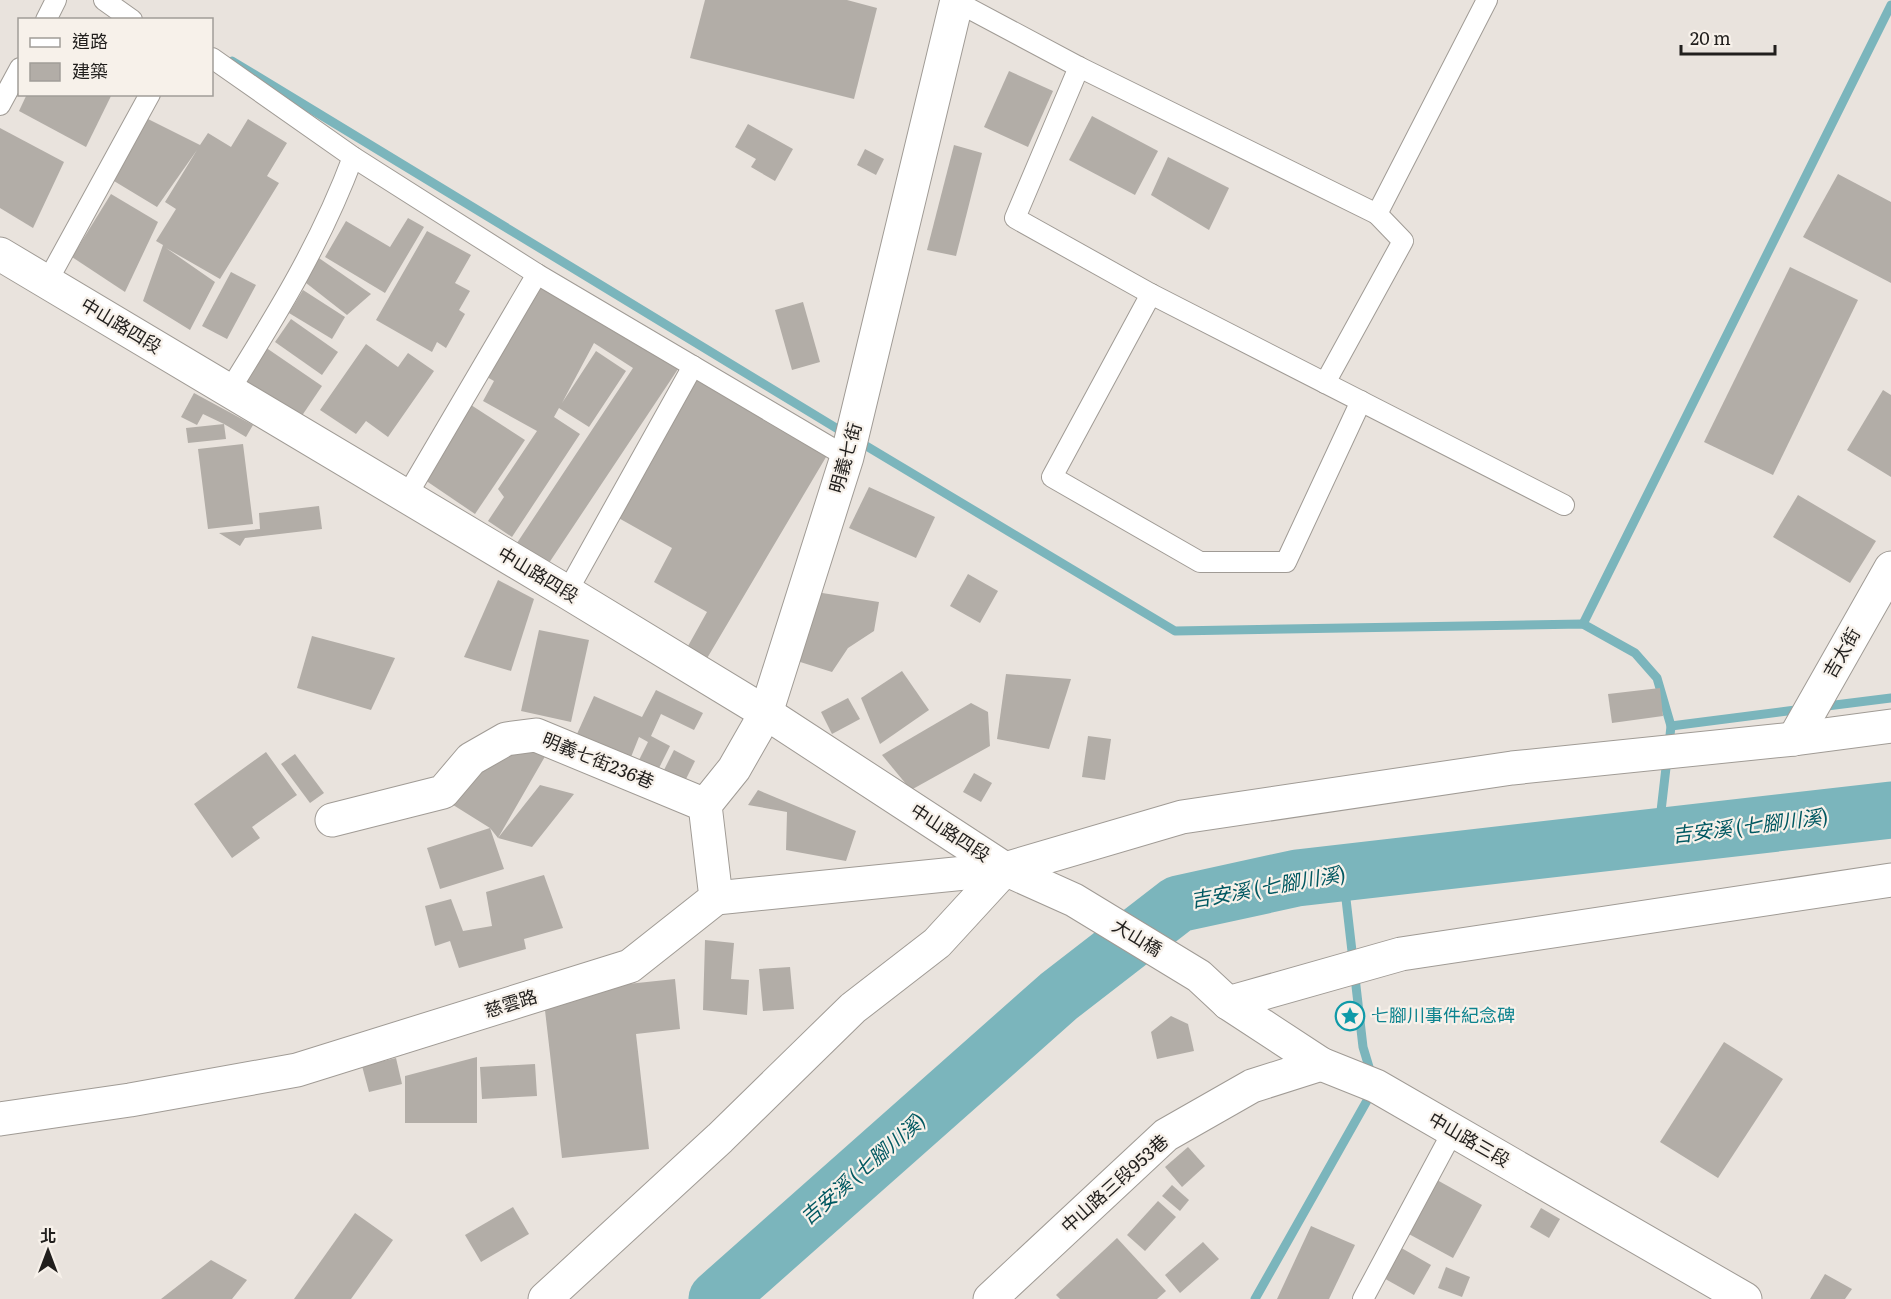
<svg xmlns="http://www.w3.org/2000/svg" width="1891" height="1299" viewBox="0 0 1891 1299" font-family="Literata,'Noto Sans TC',serif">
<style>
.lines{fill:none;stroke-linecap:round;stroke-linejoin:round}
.stream{stroke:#7bb5bc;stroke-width:9}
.river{stroke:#7bb5bc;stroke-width:57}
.building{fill:#b2ada7}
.lane-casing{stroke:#a09b95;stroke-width:22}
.street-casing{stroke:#a09b95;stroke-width:35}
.secondary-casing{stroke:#a09b95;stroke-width:35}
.lane{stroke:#fff;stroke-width:20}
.street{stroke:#fff;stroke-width:33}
.secondary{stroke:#fff;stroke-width:33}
.labels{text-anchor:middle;stroke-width:4.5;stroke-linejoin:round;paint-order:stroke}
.street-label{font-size:18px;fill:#211f1d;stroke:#f7f1ea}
.culture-label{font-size:18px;fill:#0d838f;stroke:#f7f1ea;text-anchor:start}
.water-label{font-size:20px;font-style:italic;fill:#005861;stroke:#f7f1ea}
</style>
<rect width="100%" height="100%" fill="#e9e3dd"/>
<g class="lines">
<g class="stream">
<polyline points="232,61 846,434"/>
<polyline points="858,441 1175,631 1583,624 1635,653 1657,678 1671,726 1669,745"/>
<polyline points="1583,624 1891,5"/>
<polyline points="1819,707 1891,698"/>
<polyline points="1671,726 1803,709"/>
<polyline points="1658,837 1667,759"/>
<polyline points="1343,873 1363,1047 1372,1077"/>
<polyline points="1255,1299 1373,1090"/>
</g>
<polyline class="river" points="717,1299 1059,996 1178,904 1297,878 1891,810"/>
</g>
<g class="building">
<polygon points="705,0 847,0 877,8 854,99 690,58"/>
<polygon points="1009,71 1053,91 1028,147 984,127"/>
<polygon points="27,94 112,94 86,147 19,111"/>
<polygon points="1092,116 1158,151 1135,195 1069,160"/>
<polygon points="148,119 200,145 208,133 231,147 248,119 287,143 267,176 279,183 220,279 166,248 215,282 190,330 143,301 163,245 156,241 176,209 165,202 197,150 157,207 114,181"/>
<polygon points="748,124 793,149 775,181 751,167 756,159 735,147"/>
<polygon points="0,128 64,162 33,228 0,208"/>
<polygon points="954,145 982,153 956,256 927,250"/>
<polygon points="865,149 884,159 876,175 857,165"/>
<polygon points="1168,157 1229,188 1209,230 1151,195"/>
<polygon points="1838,174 1891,202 1891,283 1803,237"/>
<polygon points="111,194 158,222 125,292 72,257"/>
<polygon points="408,218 424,227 385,293 325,257 346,221 390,247"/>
<polygon points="427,231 471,255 455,283 470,291 459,310 465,314 446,348 437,342 432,352 376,320"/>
<polygon points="316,256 371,294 347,315 301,279"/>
<polygon points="1790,267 1858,300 1773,475 1704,442"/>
<polygon points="231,272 256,285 227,339 202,326"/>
<polygon points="537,276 678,369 547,566 515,546 633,368 594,343 562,403 596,351 626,371 589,427 559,408 554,417 580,434 512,537 488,521 504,497 498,489 537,431 483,401 494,381 480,373"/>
<polygon points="303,290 345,317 332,339 289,313"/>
<polygon points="803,302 820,362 792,370 775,310"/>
<polygon points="291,319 338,352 322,375 275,342"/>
<polygon points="366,344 398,367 408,353 434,371 388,437 366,421 356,434 320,410"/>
<polygon points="265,347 322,386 295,426 237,387"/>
<polygon points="698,376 829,452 706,660 683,655 707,612 654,582 672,548 615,516"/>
<polygon points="1883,390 1891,395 1891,477 1847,450"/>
<polygon points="194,393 253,425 246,437 224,424 226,439 188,443 186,428 224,424 203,414 197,425 181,417"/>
<polygon points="471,405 525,440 475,514 422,478"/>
<polygon points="243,444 253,524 208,529 198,449"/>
<polygon points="869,487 935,517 916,558 849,528"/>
<polygon points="1798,495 1876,541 1850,583 1773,537"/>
<polygon points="319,506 322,529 245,538 240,546 219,533 260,529 259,513"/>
<polygon points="968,574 998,591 980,623 950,606"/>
<polygon points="498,580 534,599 511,671 464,657"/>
<polygon points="816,592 879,602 874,631 848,648 832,672 778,655"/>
<polygon points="539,630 589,640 571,722 521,711"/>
<polygon points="312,636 395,658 371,710 297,688"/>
<polygon points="902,671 929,710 880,744 861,698"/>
<polygon points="1006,674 1071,679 1049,749 997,739"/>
<polygon points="1660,688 1663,716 1612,723 1608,694"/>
<polygon points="656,690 703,713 694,730 661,714 651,736 670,746 655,776 636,766 648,742 639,737 627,767 564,763 594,696 642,717"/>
<polygon points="848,698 860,719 832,734 821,712"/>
<polygon points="971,703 988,712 990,746 911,790 882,755"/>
<polygon points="1088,736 1111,739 1105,780 1082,777"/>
<polygon points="522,737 547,753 498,838 540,785 574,794 532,847 498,838 490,828 504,869 440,889 427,848 490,828 450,803 469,769"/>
<polygon points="674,750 695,761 681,789 660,778"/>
<polygon points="266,752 297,795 252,827 260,838 232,858 194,804"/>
<polygon points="295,754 324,793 310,803 281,764"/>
<polygon points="974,773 992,783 981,802 963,792"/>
<polygon points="758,790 856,831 846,861 786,850 787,812 748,805"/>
<polygon points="544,875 563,928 524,939 526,949 459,968 450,941 435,946 425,906 451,899 463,931 492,926 486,892"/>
<polygon points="705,940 734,943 731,979 749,980 747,1015 703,1010"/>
<polygon points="790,967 794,1009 763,1011 759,969"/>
<polygon points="675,979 680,1029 636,1034 649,1149 562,1158 543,993"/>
<polygon points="1171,1016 1188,1024 1194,1051 1157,1059 1151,1032"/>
<polygon points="1724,1042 1783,1079 1718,1178 1660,1142"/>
<polygon points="477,1057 477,1123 405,1123 405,1076"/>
<polygon points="396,1058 402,1084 369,1092 362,1066"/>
<polygon points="535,1064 537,1096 482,1099 480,1067"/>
<polygon points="1188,1147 1205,1166 1182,1187 1165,1167"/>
<polygon points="1437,1180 1482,1205 1453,1258 1407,1233"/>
<polygon points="1172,1185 1189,1200 1180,1211 1162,1196"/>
<polygon points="1158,1201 1176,1217 1145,1251 1127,1235"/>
<polygon points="513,1207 529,1234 481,1262 465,1235"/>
<polygon points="1541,1208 1560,1219 1549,1238 1530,1227"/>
<polygon points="355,1213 393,1240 351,1299 294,1299"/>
<polygon points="1311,1226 1355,1245 1329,1299 1277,1299"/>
<polygon points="1117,1238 1166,1291 1157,1299 1060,1299 1056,1295"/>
<polygon points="1203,1242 1219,1259 1180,1293 1165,1275"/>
<polygon points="1398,1246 1431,1265 1414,1295 1380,1276"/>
<polygon points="211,1260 247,1280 232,1299 161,1299"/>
<polygon points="1446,1267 1470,1277 1462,1297 1438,1288"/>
<polygon points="1825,1274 1852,1289 1845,1299 1810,1299"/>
</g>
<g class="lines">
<g class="lane-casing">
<g id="lane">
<polyline points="104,0 132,20"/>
<polyline points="957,2 1079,67 1377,214 1487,0"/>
<polyline points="46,20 56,0"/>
<polyline points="212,58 353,157 537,274 847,457"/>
<polyline points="1079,67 1015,218 1151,294 1564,505"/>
<polyline points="0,105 20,68"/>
<polyline points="47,282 150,94"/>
<polyline points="1151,294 1052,477 1200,562 1286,562 1361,401"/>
<polyline points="1325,383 1403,241 1377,214"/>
<path d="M229,391C277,314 321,243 353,157"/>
<polyline points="406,497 537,274"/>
<polyline points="567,592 693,366"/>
<polyline points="1363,1299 1453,1131"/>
</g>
</g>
<g class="street-casing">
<g id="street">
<polyline points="0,254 567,592 766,713"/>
<polyline points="1794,739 1891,568"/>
<polyline points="332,820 443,792 471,759 506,739 536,735 705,805"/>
<polyline points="716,898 1005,869 1182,817 1512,768 1794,739 1891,726"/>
<polyline points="1228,1003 1401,954 1891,880"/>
<polyline points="545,1299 720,1138 853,1008 937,943 1005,869"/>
<polyline points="990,1299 1166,1135 1252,1086 1321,1064"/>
</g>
</g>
<g class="secondary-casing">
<g id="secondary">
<polyline points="766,713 1005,869 1074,900 1199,976 1228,1003 1321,1064 1376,1086 1745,1299"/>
<polyline points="0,1119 130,1100 297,1070 630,966 716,898 705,805 734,769 766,713 847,457 957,0"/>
</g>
</g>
<use href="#lane" class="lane"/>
<use href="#street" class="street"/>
<use href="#secondary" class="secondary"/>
</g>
<defs>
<g id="sight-ring" transform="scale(1.5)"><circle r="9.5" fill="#f7f1ea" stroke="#0f9aa8" stroke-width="1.5"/><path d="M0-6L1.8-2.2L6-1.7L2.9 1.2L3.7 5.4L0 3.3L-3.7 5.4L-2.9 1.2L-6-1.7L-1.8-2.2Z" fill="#0f9aa8"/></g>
</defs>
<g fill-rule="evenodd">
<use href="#sight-ring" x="1350" y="1016"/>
</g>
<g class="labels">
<g class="street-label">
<text transform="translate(121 326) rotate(31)" y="6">中山路四段</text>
<text transform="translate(846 458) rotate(-74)" y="6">明義七街</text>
<text transform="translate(538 575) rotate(31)" y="6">中山路四段</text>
<text transform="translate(1842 653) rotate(-60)" y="6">吉太街</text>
<text transform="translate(598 761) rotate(22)" y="6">明義七街236巷</text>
<text transform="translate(950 833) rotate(33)" y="6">中山路四段</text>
<text transform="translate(1137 938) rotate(31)" y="6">大山橋</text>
<text transform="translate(511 1004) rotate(-17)" y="6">慈雲路</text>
<text transform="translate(1469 1140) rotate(30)" y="6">中山路三段</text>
<text transform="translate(1115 1184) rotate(-42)" y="6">中山路三段953巷</text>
</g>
<g class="culture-label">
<text x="1371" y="1022">七腳川事件紀念碑</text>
</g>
<g class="water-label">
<text transform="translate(1750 826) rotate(-7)" y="7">吉安溪 (七腳川溪)</text>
<text transform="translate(1268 887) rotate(-10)" y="7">吉安溪 (七腳川溪)</text>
<text transform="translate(863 1169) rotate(-41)" y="7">吉安溪 (七腳川溪)</text>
</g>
</g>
<rect x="18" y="18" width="195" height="78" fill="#f7f1ea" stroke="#a19d98" stroke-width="1.5"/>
<rect x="30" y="38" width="30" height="9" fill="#ffffff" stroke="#a19d98" stroke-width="1.5"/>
<text x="72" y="48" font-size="18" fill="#211f1d">道路</text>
<rect x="30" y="63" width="30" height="18" fill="#b2ada7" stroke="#a19d98" stroke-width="1.5"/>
<text x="72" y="78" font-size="18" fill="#211f1d">建築</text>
<g transform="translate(48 1251)" stroke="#f7f1ea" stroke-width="4.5" paint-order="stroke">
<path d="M0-4.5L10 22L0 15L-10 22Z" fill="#211f1d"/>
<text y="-9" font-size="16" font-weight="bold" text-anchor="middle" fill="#211f1d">北</text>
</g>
<path d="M1681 45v9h94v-9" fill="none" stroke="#211f1d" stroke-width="3"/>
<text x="1690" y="45" font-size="18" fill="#211f1d" stroke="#f7f1ea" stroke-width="4.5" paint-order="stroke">20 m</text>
</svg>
